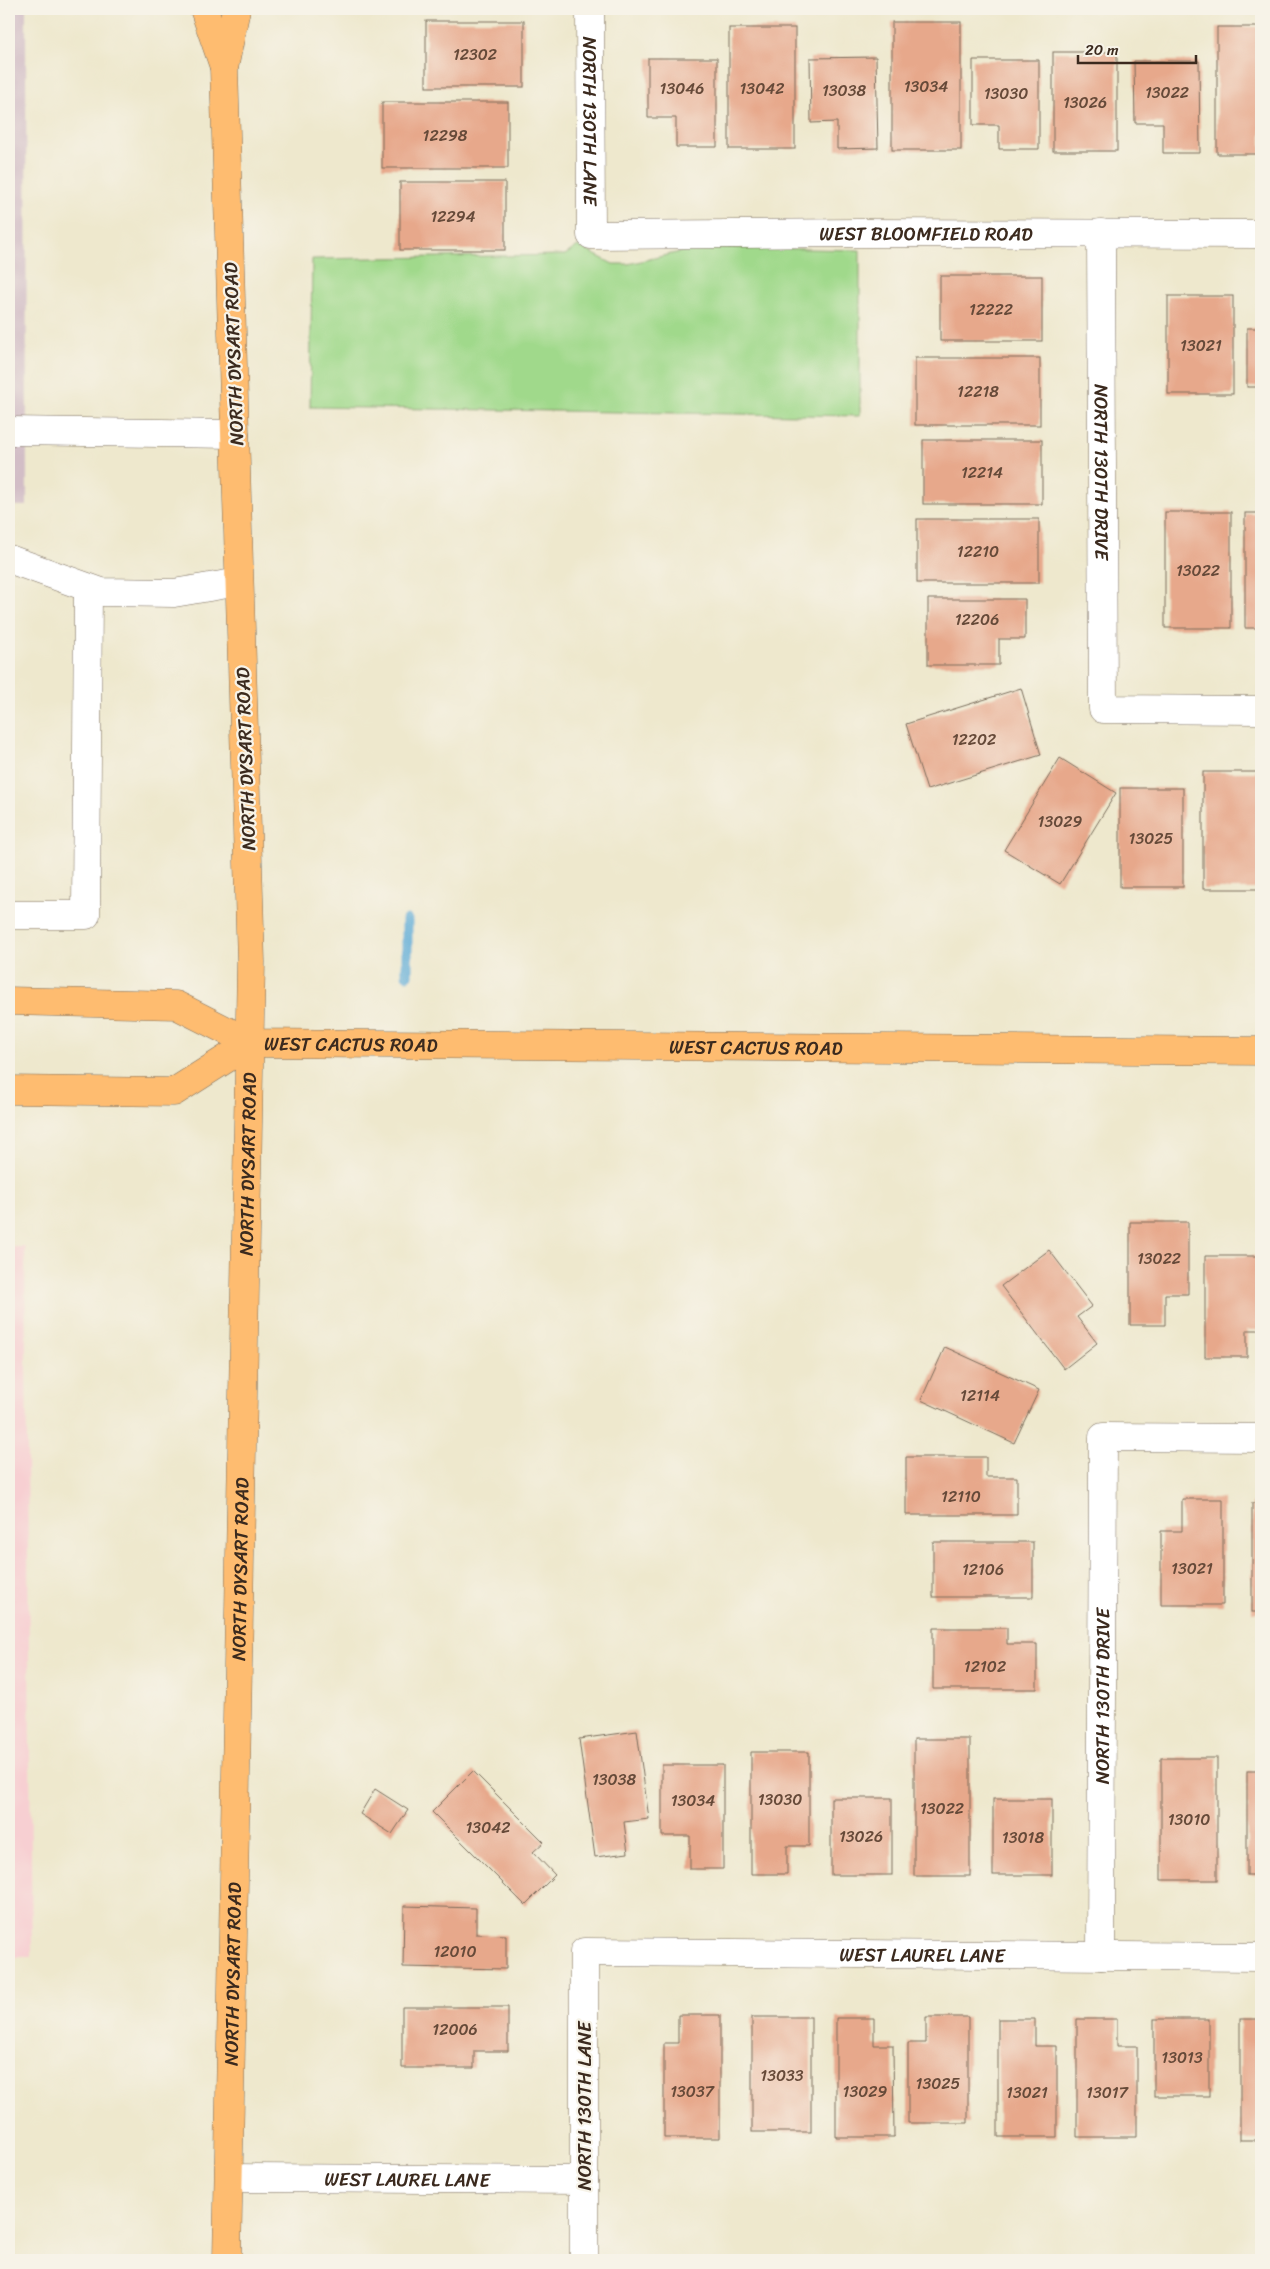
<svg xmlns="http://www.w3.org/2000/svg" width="1270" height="2269" viewBox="0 0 1270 2269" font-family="Sriracha,sans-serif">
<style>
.built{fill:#f7cfd2}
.industrial{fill:#d2bdc6}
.green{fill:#a0d98b;stroke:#6e8254}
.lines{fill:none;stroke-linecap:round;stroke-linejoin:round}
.stream{stroke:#5dabd6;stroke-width:11}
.building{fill:#e7a88b}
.minor-casing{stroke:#7a6c5b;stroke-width:29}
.major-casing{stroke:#7a6c5b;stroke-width:29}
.minor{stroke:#fff;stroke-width:28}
.major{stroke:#febc70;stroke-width:28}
.labels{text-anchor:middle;stroke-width:4.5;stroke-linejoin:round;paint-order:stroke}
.number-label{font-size:16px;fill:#664a39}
.street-label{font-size:19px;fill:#3b2a1e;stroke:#f7f3e8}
</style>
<rect width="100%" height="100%" fill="#f7f3e8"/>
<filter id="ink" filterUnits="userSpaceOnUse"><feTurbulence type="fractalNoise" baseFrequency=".02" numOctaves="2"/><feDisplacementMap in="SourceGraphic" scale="10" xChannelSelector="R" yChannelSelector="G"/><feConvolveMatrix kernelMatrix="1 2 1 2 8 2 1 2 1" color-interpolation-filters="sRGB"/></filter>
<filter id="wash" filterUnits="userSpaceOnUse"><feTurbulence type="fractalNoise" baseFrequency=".0096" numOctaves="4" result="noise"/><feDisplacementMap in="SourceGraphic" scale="20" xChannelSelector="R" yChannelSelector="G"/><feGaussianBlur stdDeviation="1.12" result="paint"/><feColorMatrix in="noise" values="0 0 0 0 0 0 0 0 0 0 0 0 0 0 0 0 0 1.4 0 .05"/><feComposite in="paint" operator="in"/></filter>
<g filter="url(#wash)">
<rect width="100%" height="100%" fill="#eee8cd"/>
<polygon class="built" points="9,1247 25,1247 32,1957 9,1957"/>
<polygon class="industrial" points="9,9 26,9 27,506 9,506"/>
<polygon class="green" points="578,246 613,264 628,264 702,247 860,250 860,416 310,407 312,259 565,255"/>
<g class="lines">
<polyline class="stream" points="407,920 407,975"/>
</g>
<g id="blocks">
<g class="building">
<rect x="426" y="21" width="98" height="66"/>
<rect x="892" y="22" width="69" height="128"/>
<rect x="1217" y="27" width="44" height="127"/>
<rect x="729" y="28" width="66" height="121"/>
<rect x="1053" y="52" width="64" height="99"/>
<polygon points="876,57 878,148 837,149 837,122 811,123 810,58"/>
<polygon points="648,58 717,58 717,147 676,147 676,118 648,118"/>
<polygon points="973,60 1039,60 1039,149 999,149 999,125 973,125"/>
<polygon points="1134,61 1199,61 1200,153 1163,153 1163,123 1135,123"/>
<rect x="382" y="102" width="126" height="66"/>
<rect x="400" y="182" width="105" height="68"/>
<rect x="940" y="276" width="102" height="65"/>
<rect x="1168" y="296" width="65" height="98"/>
<rect x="1247" y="328" width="14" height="59"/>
<rect x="915" y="358" width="125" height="67"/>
<rect x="923" y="440" width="119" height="64"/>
<rect x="1165" y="512" width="66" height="116"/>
<rect x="1245" y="513" width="16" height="115"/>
<rect x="917" y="519" width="122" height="64"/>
<polygon points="928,599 1025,599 1025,639 999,639 999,665 928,665"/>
<polygon points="1021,688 1041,755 927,790 906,724"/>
<polygon points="1060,758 1116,793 1060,884 1004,850"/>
<rect x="1203" y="772" width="58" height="117"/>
<rect x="1120" y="788" width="63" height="99"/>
<polygon points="1130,1222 1188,1222 1188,1294 1165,1294 1165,1325 1130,1325"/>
<polygon points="1049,1250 1092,1306 1077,1317 1097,1343 1064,1369 1001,1286"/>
<polygon points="1205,1256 1261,1256 1261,1330 1247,1330 1247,1357 1205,1357"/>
<polygon points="945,1347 1039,1390 1014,1443 921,1400"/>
<polygon points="906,1457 986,1457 986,1477 1017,1477 1017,1515 906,1515"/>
<polygon points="1182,1499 1223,1499 1223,1605 1161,1605 1161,1531 1182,1531"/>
<rect x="1252" y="1503" width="9" height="109"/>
<rect x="933" y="1542" width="100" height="55"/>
<polygon points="933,1628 1007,1628 1007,1644 1037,1644 1037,1689 933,1689"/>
<polygon points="637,1731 649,1819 624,1822 628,1853 595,1857 579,1739"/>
<rect x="914" y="1739" width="56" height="137"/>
<polygon points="751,1752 809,1752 809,1846 787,1846 787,1874 751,1874"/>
<rect x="1161" y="1758" width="56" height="122"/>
<polygon points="662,1765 723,1765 723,1869 690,1869 690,1836 662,1836"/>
<polygon points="473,1771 544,1842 533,1852 555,1875 525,1905 432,1812"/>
<rect x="1247" y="1771" width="14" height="104"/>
<polygon points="375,1789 408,1810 392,1834 360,1814"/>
<rect x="831" y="1798" width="61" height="77"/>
<rect x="993" y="1799" width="59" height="76"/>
<polygon points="404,1906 476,1908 476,1934 506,1935 506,1969 403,1967"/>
<polygon points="402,2007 508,2007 508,2051 474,2051 474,2068 402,2068"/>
<polygon points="678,2015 720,2015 720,2138 664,2138 664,2043 678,2043"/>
<rect x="752" y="2017" width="59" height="115"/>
<polygon points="926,2017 968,2017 968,2123 908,2123 908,2043 926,2043"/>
<polygon points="836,2018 874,2018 874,2045 893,2045 894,2137 836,2137"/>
<polygon points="998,2019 1035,2019 1035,2046 1057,2046 1057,2137 998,2137"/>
<polygon points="1077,2019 1117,2019 1117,2046 1137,2046 1137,2137 1077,2137"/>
<rect x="1154" y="2019" width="55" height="77"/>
<rect x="1240" y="2019" width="21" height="121"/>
</g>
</g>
</g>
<g filter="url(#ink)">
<use href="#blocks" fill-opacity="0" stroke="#7a6c5b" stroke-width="1"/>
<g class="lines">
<g class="minor-casing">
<g id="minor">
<path id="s1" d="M590,9L591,235L860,233L1261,234"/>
<path id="s2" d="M1101,233L1103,709L1261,710"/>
<polyline points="9,431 235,434"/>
<polyline points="9,559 101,592 174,593 239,582"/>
<polyline points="9,915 86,915 88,588"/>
<path id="s3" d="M1101,1956L1103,1437L1261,1438"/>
<path id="s4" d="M229,2178L584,2180"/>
<path id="s5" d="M584,2260V1952L1261,1957"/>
</g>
</g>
<g class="major-casing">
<g id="major">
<polyline points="204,9 224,67"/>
<path id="s6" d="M9,1001L176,1005L251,1043L1261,1051"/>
<polyline points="9,1090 174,1092 251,1043"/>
<path id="s7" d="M227,2260L251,962L224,68L236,9"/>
</g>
</g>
<use href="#minor" class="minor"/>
<use href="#major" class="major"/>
</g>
</g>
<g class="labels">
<g class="number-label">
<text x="475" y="60">12302</text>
<text x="926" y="92">13034</text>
<text x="682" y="94">13046</text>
<text x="762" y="94">13042</text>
<text x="844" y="96">13038</text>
<text x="1167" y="98">13022</text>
<text x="1006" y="99">13030</text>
<text x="1085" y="108">13026</text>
<text x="445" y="141">12298</text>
<text x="453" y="222">12294</text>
<text x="991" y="315">12222</text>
<text x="1201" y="351">13021</text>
<text x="978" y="397">12218</text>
<text x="982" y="478">12214</text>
<text x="978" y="557">12210</text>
<text x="1198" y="576">13022</text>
<text x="977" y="625">12206</text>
<text x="974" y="745">12202</text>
<text x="1060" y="827">13029</text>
<text x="1151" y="844">13025</text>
<text x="1159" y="1264">13022</text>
<text x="980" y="1401">12114</text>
<text x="961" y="1502">12110</text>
<text x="1192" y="1574">13021</text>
<text x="983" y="1575">12106</text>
<text x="985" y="1672">12102</text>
<text x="614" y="1785">13038</text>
<text x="780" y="1805">13030</text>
<text x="693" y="1806">13034</text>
<text x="942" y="1814">13022</text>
<text x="1189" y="1825">13010</text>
<text x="488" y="1833">13042</text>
<text x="861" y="1842">13026</text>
<text x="1023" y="1843">13018</text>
<text x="455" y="1957">12010</text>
<text x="455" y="2035">12006</text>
<text x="1182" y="2063">13013</text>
<text x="782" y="2081">13033</text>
<text x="938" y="2089">13025</text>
<text x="692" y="2097">13037</text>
<text x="865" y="2097">13029</text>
<text x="1027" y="2098">13021</text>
<text x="1107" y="2098">13017</text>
</g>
<g class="street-label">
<text dy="7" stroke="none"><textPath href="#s1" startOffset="112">NORTH 130TH LANE</textPath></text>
<text dy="7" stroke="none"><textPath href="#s1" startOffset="561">WEST BLOOMFIELD ROAD</textPath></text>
<text transform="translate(233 354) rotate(-92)" y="7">NORTH DYSART ROAD</text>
<text dy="7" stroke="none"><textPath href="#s2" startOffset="239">NORTH 130TH DRIVE</textPath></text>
<text transform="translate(245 759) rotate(-92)" y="7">NORTH DYSART ROAD</text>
<text dy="7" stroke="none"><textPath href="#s6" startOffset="351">WEST CACTUS ROAD</textPath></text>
<text dy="7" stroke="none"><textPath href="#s6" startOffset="756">WEST CACTUS ROAD</textPath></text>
<text dy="7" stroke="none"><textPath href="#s7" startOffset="1096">NORTH DYSART ROAD</textPath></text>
<text dy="7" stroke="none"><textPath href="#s7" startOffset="691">NORTH DYSART ROAD</textPath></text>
<text dy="7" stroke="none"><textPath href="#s3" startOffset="260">NORTH 130TH DRIVE</textPath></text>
<text dy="7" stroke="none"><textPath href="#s5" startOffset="646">WEST LAUREL LANE</textPath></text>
<text dy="7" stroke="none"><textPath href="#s7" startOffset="286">NORTH DYSART ROAD</textPath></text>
<text transform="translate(584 2106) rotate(-90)" y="7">NORTH 130TH LANE</text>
<text dy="7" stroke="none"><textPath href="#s4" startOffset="178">WEST LAUREL LANE</textPath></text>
</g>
</g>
<rect width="1270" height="2269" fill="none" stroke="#f7f3e8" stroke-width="30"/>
<path d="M1078 55v8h118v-8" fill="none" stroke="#3b2a1e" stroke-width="2.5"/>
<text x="1085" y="55" font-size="15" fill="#3b2a1e" stroke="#f7f3e8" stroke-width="4" paint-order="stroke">20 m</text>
</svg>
